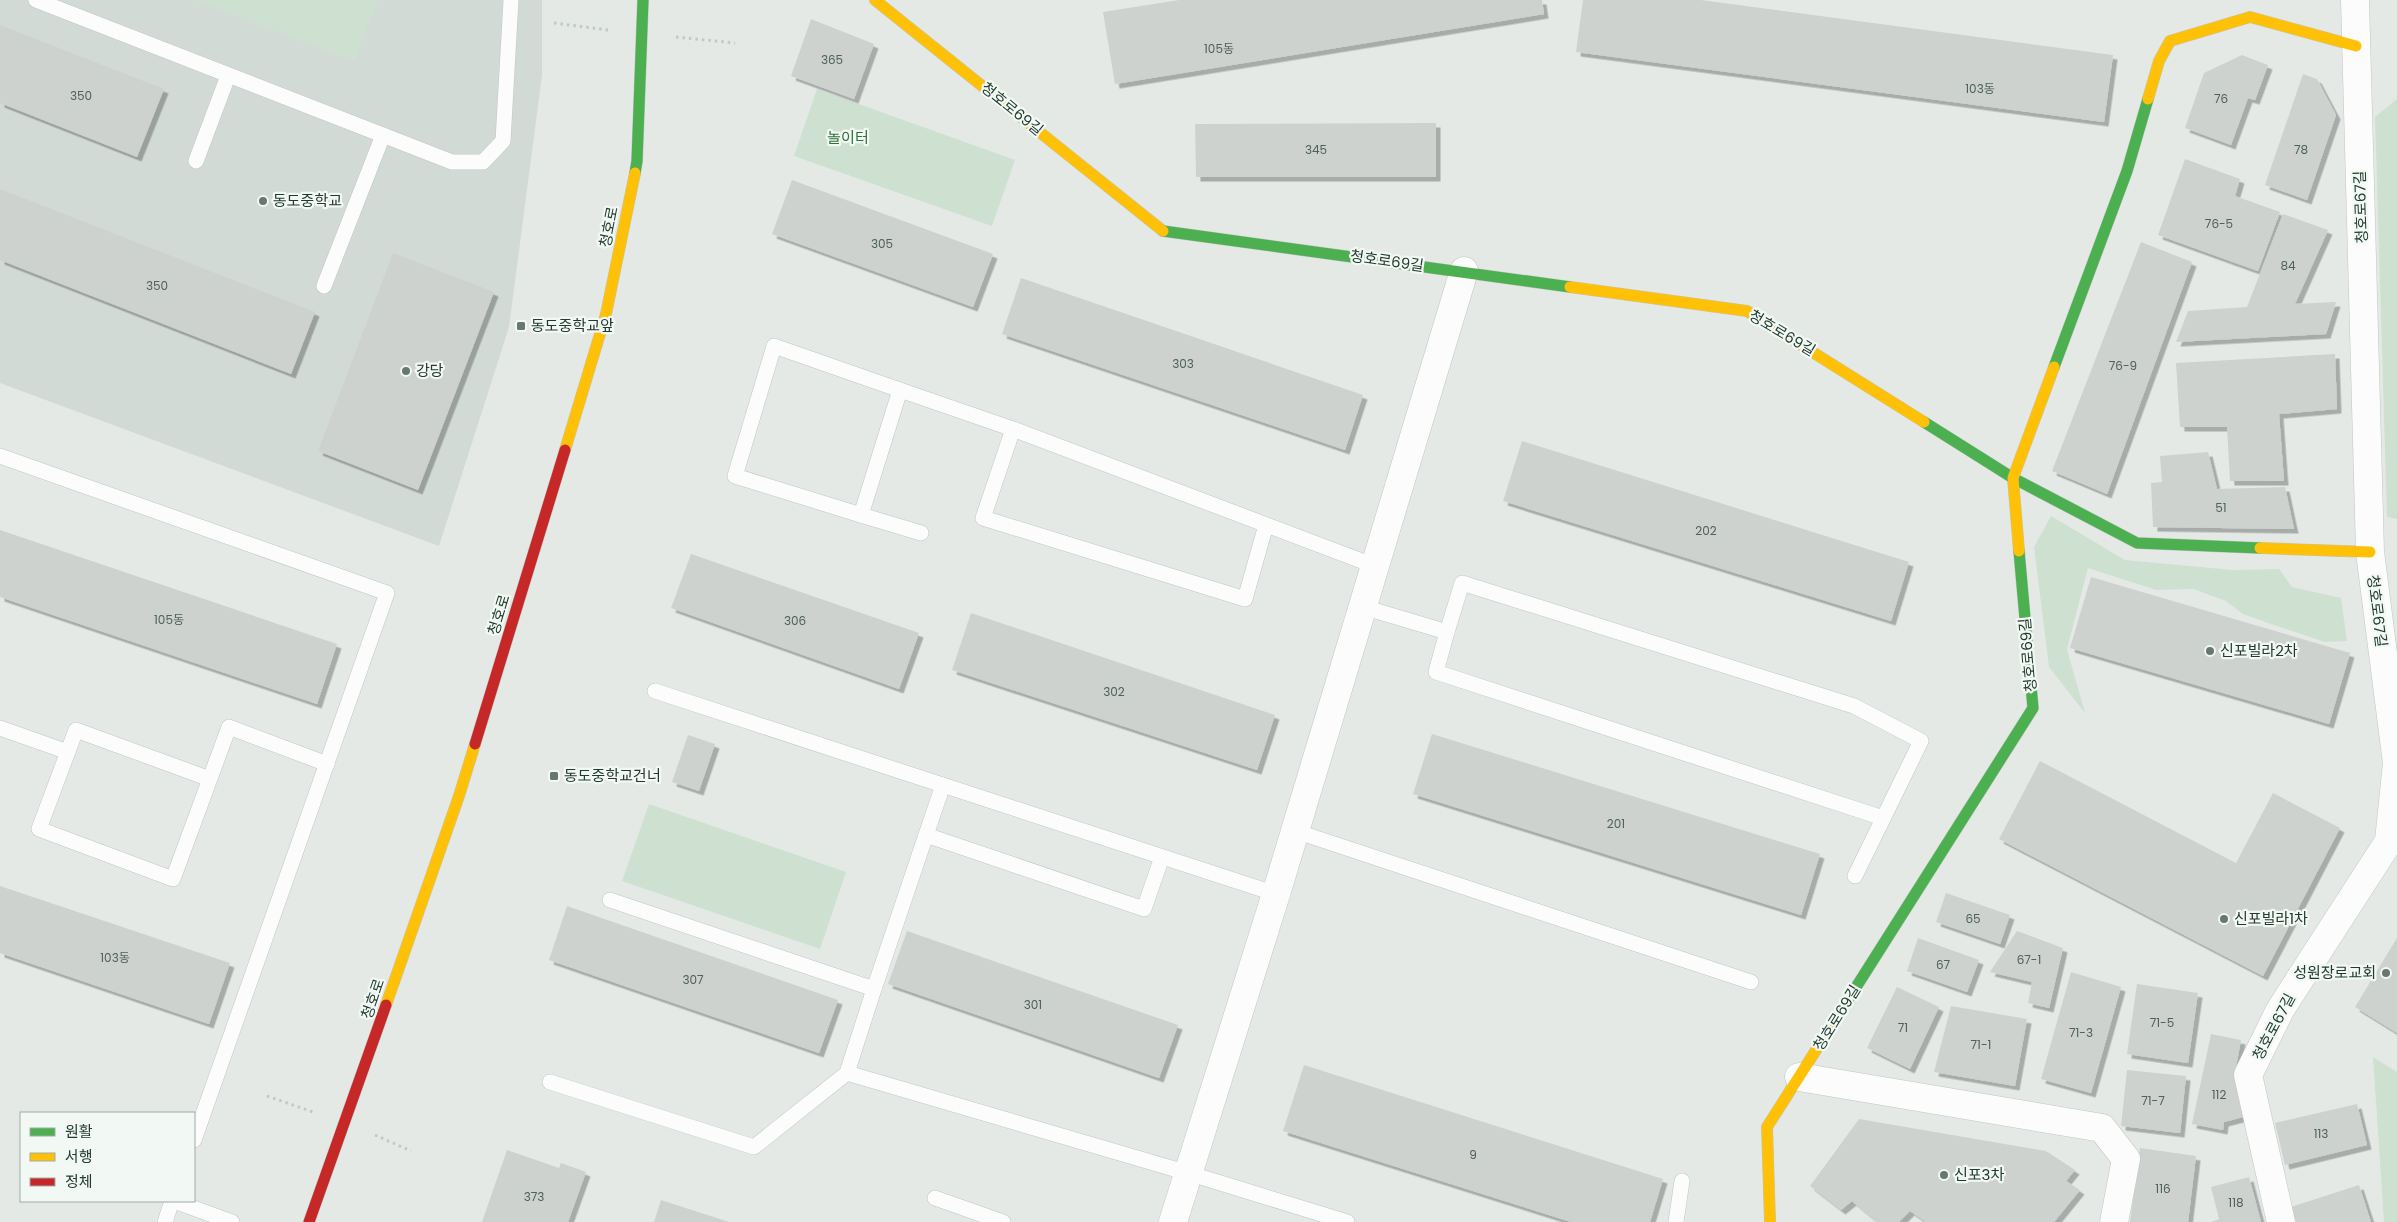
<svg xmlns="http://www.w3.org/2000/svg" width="2397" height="1222" viewBox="0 0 2397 1222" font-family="Poppins,'Noto Sans KR',sans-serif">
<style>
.built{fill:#d2dad5}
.green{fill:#cee1d0}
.building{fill:#cdd2cf;filter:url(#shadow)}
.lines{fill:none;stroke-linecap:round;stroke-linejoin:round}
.lane-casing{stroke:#c1c6c3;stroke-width:16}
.street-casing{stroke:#c1c6c3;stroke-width:29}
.fast-casing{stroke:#c0c6c3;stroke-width:12}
.slow-casing{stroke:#c0c6c3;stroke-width:12}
.jam-casing{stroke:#c0c6c3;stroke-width:12}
.path{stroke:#c1c9c4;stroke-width:3;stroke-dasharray:2.5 4;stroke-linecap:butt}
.lane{stroke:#fbfcfb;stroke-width:15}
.street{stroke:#fbfcfb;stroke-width:28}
.fast{stroke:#4caf50;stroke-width:11}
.slow{stroke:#ffc107;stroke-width:11}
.jam{stroke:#c62828;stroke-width:11}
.poi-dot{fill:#67786f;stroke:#f2f8f4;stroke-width:2}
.labels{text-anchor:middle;stroke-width:4.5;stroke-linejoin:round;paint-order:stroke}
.number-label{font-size:12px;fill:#4e6258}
.street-label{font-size:15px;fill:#233b2f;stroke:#f2f8f4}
.park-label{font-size:15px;fill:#306f3b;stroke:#f2f8f4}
.poi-label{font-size:15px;fill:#233b2f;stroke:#f2f8f4;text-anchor:start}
</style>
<defs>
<filter id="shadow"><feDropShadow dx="4.5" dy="4.5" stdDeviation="0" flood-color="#0004"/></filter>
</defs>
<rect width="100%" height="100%" fill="#e4e9e6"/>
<polygon class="built" points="0,0 542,0 542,75 509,327 439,546 0,383"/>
<g class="green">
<polygon points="195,0 378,0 354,61"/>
<polygon points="817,89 1015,160 992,226 794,156"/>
<polygon points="2397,99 2397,519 2387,517 2375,117"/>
<polygon points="2051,516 2125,560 2233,570 2279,569 2292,587 2341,598 2347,641 2325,642 2268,623 2243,614 2226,601 2193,589 2156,590 2088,568 2067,649 2085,713 2049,667 2034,547"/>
<polygon points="649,804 846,872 820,949 622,881"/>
<polygon points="2373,1057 2397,1072 2397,1222 2384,1222"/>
</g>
<g class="building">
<polygon points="1179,0 1542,0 1544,14 1115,84 1103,12"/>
<polygon points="1583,0 1701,0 2113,55 2104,122 1576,52"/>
<polygon points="811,19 874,44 854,99 791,76"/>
<polygon points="0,25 164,89 137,157 0,103"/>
<polygon points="2242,55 2268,65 2255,100 2248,98 2231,145 2185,128 2204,73"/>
<polygon points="2303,74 2317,79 2336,115 2307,200 2265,185"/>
<polygon points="1436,123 1436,177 1196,177 1195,124"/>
<polygon points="2185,159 2240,179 2235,196 2280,212 2258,271 2158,235"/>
<polygon points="792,180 993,254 973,307 772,234"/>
<polygon points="0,189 315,312 291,374 0,260"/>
<polygon points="2283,214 2328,230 2295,304 2336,302 2326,334 2176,342 2188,311 2247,307"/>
<polygon points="2141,242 2192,262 2107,494 2052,471"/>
<polygon points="393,253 494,292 418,490 318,451"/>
<polygon points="1021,278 1363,395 1345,450 1002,334"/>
<polygon points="2335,354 2337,409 2279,414 2284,481 2230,481 2227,427 2180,427 2176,363"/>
<polygon points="1522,441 1909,562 1891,621 1503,501"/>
<polygon points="2208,452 2217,489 2285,487 2294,529 2153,527 2151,483 2162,482 2160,456"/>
<polygon points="0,530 337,644 317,704 0,597"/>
<polygon points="691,554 919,633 899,689 671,608"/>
<polygon points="2091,577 2350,653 2329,724 2070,648"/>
<polygon points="971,613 1275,715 1257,770 952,670"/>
<polygon points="1432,734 1820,854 1801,915 1413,794"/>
<polygon points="688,735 715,744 699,791 672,782"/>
<polygon points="2040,761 2236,863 2273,793 2340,828 2263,976 1999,839"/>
<polygon points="0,886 230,963 209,1024 0,953"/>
<polygon points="1946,893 2010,915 2000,944 1936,922"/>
<polygon points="567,906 838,1000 819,1053 549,960"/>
<polygon points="907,931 1178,1025 1159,1078 888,984"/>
<polygon points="2017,931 2063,948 2049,1008 2028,1003 2032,982 1990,972"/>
<polygon points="1918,938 1979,960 1967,992 1907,971"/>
<polygon points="2397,938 2397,1033 2355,1007"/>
<polygon points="2071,972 2121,987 2091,1093 2041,1079"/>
<polygon points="2137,984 2198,993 2188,1063 2127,1054"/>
<polygon points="1897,987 1939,1007 1910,1069 1867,1048"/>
<polygon points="1951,1006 2027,1019 2015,1086 1934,1072"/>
<polygon points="2211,1034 2241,1040 2235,1072 2243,1117 2224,1122 2223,1130 2192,1124"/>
<polygon points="1304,1065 1663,1179 1650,1222 1571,1222 1283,1131"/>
<polygon points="2127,1070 2186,1076 2180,1133 2121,1126"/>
<polygon points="2357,1104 2367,1145 2285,1165 2275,1123"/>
<polygon points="1859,1119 2046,1151 2075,1170 2066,1181 2080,1190 2054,1222 1926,1222 1910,1211 1899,1222 1877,1222 1852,1201 1841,1210 1810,1186"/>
<polygon points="2140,1148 2196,1156 2188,1222 2130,1222"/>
<polygon points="507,1150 559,1168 561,1163 586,1172 568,1222 482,1222"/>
<polygon points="2249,1177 2261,1222 2211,1222 2219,1219 2211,1187"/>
<polygon points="2359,1185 2371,1222 2296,1222 2291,1207"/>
<polygon points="661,1200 729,1222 654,1222"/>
</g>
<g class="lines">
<g class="lane-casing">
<g id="lane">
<polyline points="36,0 452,162 483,162 503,141 511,0"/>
<polyline points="196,161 228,76"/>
<polyline points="324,286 383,135"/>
<polyline points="0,456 387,593 194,1140"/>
<polyline points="861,515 735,476 774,346 900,390"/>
<polyline points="1266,525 1245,599 983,518 1013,429 1375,566"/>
<polyline points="921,533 861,515 900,390 1013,429"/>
<polyline points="1363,607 1447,632 1462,583 1854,706 1921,741 1855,876"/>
<polyline points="1447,632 1436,672 1883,818"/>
<polyline points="655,691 1276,894"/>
<polyline points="0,728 68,752"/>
<polyline points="210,779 76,730 39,829 173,879 229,727 327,764"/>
<polyline points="943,785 926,835 1144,909 1162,857"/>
<polyline points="1295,831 1751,982"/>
<polyline points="610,900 874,989 926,835"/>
<polyline points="847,1073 1188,1173 1347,1222"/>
<polyline points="550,1082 754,1147 847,1073 874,989"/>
<polyline points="935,1198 1003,1222"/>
<polyline points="174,1201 232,1222"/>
<polyline points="165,1222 172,1201"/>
<polyline points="1676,1222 1682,1181"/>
</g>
</g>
<g class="street-casing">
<g id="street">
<polyline points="1799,1077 2102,1128 2126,1159 2114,1222"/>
<polyline points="1173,1222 1276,894 1464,271"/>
<polyline points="2281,1222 2248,1075 2280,1010 2389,841 2397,763 2370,552 2355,0"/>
</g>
</g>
<g class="fast-casing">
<g id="fast">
<polyline points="635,173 637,161 643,0"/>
<polyline points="1163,231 1570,287"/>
<polyline points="2054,367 2127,171 2148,99"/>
<polyline points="1924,422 2013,478 2137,543 2260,548"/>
<polyline points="1846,1003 2033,708 2019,551"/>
</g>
</g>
<g class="slow-casing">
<g id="slow">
<polyline points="875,0 1163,231"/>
<polyline points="2148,99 2159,61 2170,41 2250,17 2356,46"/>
<polyline points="1570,287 1747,311 1924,422"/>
<polyline points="565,450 606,314 635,173"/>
<polyline points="2260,548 2370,552"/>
<polyline points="2019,551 2013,478 2054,367"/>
<polyline points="386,1005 459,796 475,744"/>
<polyline points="1770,1222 1767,1127 1846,1003"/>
</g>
</g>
<g class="jam-casing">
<g id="jam">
<polyline points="475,744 565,450"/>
<polyline points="309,1222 386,1005"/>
</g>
</g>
<g class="path">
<polyline points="554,23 608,30"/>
<polyline points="676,37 735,43"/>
<polyline points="267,1096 313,1112"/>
<polyline points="375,1135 411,1151"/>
</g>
<use href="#lane" class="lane"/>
<use href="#street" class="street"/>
<use href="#fast" class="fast"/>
<use href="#slow" class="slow"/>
<use href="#jam" class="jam"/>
</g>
<g class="poi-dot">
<circle cx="263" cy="201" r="5"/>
<rect x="516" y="321" width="10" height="10" rx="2.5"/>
<circle cx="406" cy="371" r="5"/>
<circle cx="2210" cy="651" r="5"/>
<rect x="549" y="771" width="10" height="10" rx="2.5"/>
<circle cx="2224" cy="919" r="5"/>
<circle cx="2386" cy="973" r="5"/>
<circle cx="1944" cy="1175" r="5"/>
</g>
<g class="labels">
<g class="number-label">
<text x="1219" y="53">105동</text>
<text x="832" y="64">365</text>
<text x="1980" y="93">103동</text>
<text x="81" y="100">350</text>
<text x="2221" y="103">76</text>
<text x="1316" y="154">345</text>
<text x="2301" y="154">78</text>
<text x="2219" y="228">76-5</text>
<text x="882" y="248">305</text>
<text x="2288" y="270">84</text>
<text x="157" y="290">350</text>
<text x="1183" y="368">303</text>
<text x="2123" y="370">76-9</text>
<text x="2221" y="512">51</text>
<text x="1706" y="535">202</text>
<text x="169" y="624">105동</text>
<text x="795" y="625">306</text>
<text x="1114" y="696">302</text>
<text x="1616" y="828">201</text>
<text x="1973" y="923">65</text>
<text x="115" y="962">103동</text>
<text x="2029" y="964">67-1</text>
<text x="1943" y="969">67</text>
<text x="693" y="984">307</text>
<text x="1033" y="1009">301</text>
<text x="2162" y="1027">71-5</text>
<text x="1903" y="1032">71</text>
<text x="2081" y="1037">71-3</text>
<text x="1981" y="1049">71-1</text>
<text x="2219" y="1099">112</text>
<text x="2153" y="1105">71-7</text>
<text x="2321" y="1138">113</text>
<text x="1473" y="1159">9</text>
<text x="2163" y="1193">116</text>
<text x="534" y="1201">373</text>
<text x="2236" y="1207">118</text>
</g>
<g class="street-label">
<text transform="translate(1012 109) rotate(39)" y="5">청호로69길</text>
<text transform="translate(2361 207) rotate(-92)" y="5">청호로67길</text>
<text transform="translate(609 227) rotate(-79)" y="5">청호로</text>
<text transform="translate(1387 261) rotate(8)" y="5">청호로69길</text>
<text transform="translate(1782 333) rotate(31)" y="5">청호로69길</text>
<text transform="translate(2377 611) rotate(83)" y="5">청호로67길</text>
<text transform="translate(499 615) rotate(-73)" y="5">청호로</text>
<text transform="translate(2028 655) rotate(-95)" y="5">청호로69길</text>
<text transform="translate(373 999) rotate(-71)" y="5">청호로</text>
<text transform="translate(1837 1018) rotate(-58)" y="5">청호로69길</text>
<text transform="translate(2274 1027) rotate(-62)" y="5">청호로67길</text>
</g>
<g class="park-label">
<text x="848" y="143">놀이터</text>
</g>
<g class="poi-label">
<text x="273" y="206">동도중학교</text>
<text x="531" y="331">동도중학교앞</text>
<text x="416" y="376">강당</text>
<text x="2220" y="656">신포빌라2차</text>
<text x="564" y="781">동도중학교건너</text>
<text x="2234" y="924">신포빌라1차</text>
<text x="2376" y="978" text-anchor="end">성원장로교회</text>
<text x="1954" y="1180">신포3차</text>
</g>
</g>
<rect x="20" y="1112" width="175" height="90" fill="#f2f8f4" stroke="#9faca5"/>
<rect x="30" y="1128" width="25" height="8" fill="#4caf50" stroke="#9faca5"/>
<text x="65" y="1137" font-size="15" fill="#233b2f">원활</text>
<rect x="30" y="1153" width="25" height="8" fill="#ffc107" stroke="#9faca5"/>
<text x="65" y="1162" font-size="15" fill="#233b2f">서행</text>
<rect x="30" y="1178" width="25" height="8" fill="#c62828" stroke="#9faca5"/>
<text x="65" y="1187" font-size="15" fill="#233b2f">정체</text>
</svg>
